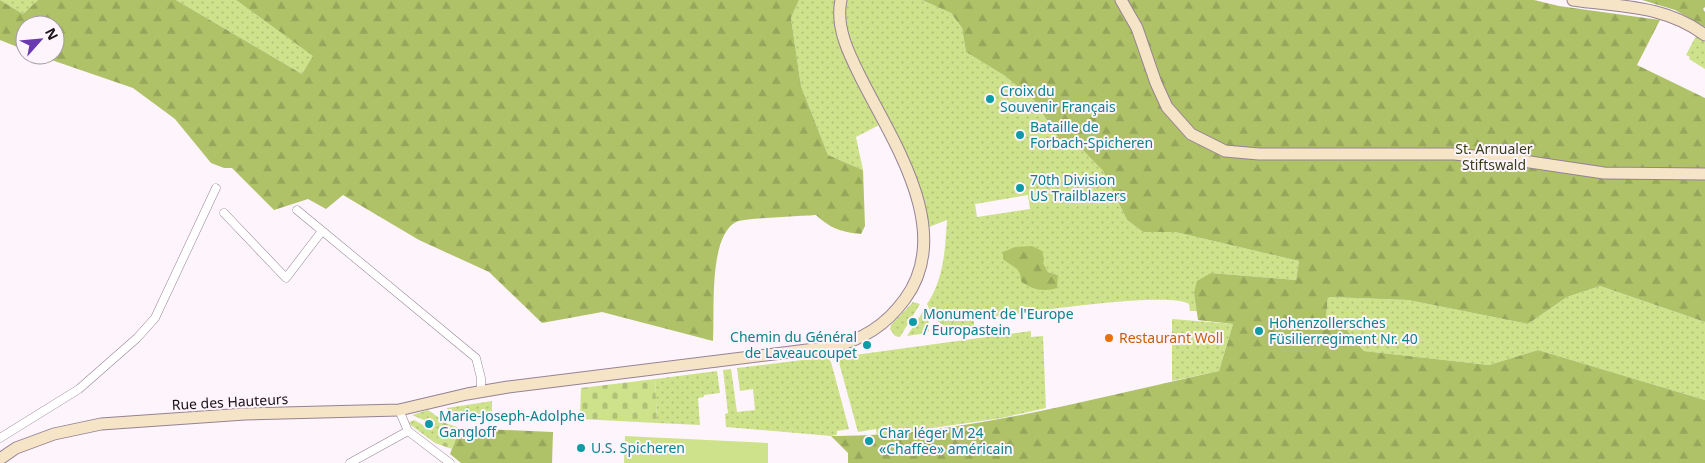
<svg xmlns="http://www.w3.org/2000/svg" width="1705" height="463" viewBox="0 0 1705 463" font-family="'Noto Sans',sans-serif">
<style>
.green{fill:url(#green-dots);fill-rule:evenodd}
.forest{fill:url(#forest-firs)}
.cemetery{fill:url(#cemetery-stones)}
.pitch{fill:#cee28b}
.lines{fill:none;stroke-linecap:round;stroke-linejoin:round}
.street-casing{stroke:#958294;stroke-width:9}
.secondary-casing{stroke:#958294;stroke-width:13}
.street{stroke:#fff;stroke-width:8}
.secondary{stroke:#f6e4c7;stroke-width:11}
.culture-dot{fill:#0f9aa8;stroke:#fdf4fc;stroke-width:2}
.food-dot{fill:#e8710a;stroke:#fdf4fc;stroke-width:2}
.labels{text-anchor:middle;stroke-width:4;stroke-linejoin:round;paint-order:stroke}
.culture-label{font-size:14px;fill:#0d838f;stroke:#fdf4fc;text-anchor:start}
.park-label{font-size:14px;fill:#38401a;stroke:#fdf4fc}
.food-label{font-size:14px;fill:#c56008;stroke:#fdf4fc;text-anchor:start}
.street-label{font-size:14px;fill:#1b131a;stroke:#fdf4fc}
</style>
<defs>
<pattern id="green-dots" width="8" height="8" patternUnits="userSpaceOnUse" patternTransform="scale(1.25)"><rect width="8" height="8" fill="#cee28b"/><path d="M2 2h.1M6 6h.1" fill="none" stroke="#b0c177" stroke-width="1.8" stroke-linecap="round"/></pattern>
<pattern id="forest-firs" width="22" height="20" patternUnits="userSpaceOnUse" patternTransform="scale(1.25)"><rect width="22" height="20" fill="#afc268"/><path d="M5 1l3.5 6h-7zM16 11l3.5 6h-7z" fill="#96a65a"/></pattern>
<pattern id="cemetery-stones" width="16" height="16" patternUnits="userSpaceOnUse" patternTransform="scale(1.25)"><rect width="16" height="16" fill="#cee28b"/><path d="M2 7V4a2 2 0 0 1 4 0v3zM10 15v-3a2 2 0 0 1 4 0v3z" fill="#b0c177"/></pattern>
</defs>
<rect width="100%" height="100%" fill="#fdf4fc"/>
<g class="green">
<polygon points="0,0 38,0 23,14"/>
<polygon points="176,0 236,0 314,56 302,74"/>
<path d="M799,0H922L951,13L962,28L966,52L1005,76L1034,100L1059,139L1078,145L1103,171L1127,220L1143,232H1175L1299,261L1296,280L1211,273L1194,293L1197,311H1190L1189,304C1168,290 1008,315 974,320V326C948,329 939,330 927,304C944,279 945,250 947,220L924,229L883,123L856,137L863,170L828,155L801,86L791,18ZM1028,195L1030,209L977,217L975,204ZM1043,263L1048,272L1058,275L1021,273L1018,268Z"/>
<polygon points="1696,36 1705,42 1705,69 1689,59 1690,57 1686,55"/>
<polygon points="1600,286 1705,322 1705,400 1538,350 1489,365 1364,351 1356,339 1326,319 1328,297 1408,300 1528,324 1567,297"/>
<polygon points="913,302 920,304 900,337 895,336 890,329 891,325"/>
<polygon points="924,310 929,323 929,331 927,333 907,336"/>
<polygon points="1172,319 1233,324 1219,371 1172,381"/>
<polygon points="1031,331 1031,337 1043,336 1046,408 1002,418 877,436 876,429 858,432 838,359 840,357"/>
<polygon points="827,357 831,362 849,429 837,431 837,435 831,436 726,427 725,414 728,413 723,370 731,369 737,412 755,410 753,389 740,391 737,368"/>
<polygon points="717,371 720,393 704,395 704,397 698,398 700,425 657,423 655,379"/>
<polygon points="492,401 492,419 452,416 447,408"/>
<polygon points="428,410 445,422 442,422 435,443 408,423 414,420 432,430 435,422 427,419 426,421 412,415"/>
</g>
<g class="forest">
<path d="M0,0L23,14L38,0H176L302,74L313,56L236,0H799L791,18L801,86L828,155L863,170L865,226L861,234C842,232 831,229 816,215C803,216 744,218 736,222C708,237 715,312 713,341L602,312L542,323L489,272L419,240L343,195L326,209L308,199L274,210L232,168H224L211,163L175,119L133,88L37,55H55V25H25V50L0,40Z"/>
<path d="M922,0H1534L1559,6L1660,20L1637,65L1705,98V322L1600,286L1567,297L1528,324L1408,300L1328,297L1326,318L1345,328L1364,351L1489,365L1538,350L1705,400V463H848V453L831,436C958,437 1094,398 1219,371L1233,324L1198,320L1194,293L1197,281L1211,273L1296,280L1299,261L1175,232H1143L1127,220L1103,171L1078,145L1059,139L1034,100L1005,76L966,52L962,28L951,13Z"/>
<polygon points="1642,0 1705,0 1705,7 1703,9 1705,12 1705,27 1675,10"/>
<path d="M1032,246L1042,251L1044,259L1043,263L1048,272L1058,275L1057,288C1045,292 1031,290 1021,281C1021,267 1012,267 1003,259V252L1015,247Z"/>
<polygon points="460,428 553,432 552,463 461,463 450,454"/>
</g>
<g class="cemetery">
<polygon points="655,379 657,423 580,419 581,388"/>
<polygon points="442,422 460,428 452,449 435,443"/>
</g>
<polygon class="pitch" points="625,436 768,443 768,463 624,463"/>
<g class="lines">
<g class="street-casing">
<g id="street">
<polyline points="297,210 476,358 481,378 481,392"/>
<polyline points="224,213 286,278 322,231"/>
<polyline points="399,410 408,431 450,463"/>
<polyline points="0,438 79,389 137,338 155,318 216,188"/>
<polyline points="350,463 408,431"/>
</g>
</g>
<g class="secondary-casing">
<g id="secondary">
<polyline points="1121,0 1137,28 1156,83 1167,107 1191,134 1225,151 1259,154 1454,154 1516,160 1604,173 1705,174"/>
<path d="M1573,0C1621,7 1665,5 1705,35"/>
<path d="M0,459L16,448L54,434L101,424L245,414L399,410L467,394L508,387L831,347C863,340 886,325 905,299C955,231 893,142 862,80C850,56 835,28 841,0"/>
</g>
</g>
<use href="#street" class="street"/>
<use href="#secondary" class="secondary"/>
</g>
<g class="culture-dot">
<circle cx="990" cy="99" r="5"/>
<circle cx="1020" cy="135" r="5"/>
<circle cx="1020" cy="188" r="5"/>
<circle cx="913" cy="322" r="5"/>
<circle cx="1259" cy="331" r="5"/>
<circle cx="867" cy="345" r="5"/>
<circle cx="429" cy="424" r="5"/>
<circle cx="869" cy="441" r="5"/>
<circle cx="581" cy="448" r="5"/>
</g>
<circle class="food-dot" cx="1109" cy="338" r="5"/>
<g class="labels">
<g class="culture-label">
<text x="1000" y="96">Croix du<tspan x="1000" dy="16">Souvenir Français</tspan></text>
<text x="1030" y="132">Bataille de<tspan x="1030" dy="16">Forbach-Spicheren</tspan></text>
<text x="1030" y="185">70th Division<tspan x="1030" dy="16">US Trailblazers</tspan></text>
<text x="923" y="319">Monument de l'Europe<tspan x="923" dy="16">/ Europastein</tspan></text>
<text x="1269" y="328">Hohenzollersches<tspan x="1269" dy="16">Füsilierregiment Nr. 40</tspan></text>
<text x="857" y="342" text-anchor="end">Chemin du Général<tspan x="857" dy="16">de Laveaucoupet</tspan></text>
<text x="439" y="421">Marie-Joseph-Adolphe<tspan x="439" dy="16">Gangloff</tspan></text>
<text x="879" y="438">Char léger M 24<tspan x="879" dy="16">«Chaffee» américain</tspan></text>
<text x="591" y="453">U.S. Spicheren</text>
</g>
<g class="park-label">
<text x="1494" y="154">St. Arnualer<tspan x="1494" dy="16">Stiftswald</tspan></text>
</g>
<g class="food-label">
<text x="1119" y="343">Restaurant Woll</text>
</g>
<g class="street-label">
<text transform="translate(230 402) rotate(-3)" y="5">Rue des Hauteurs</text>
</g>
</g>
<g transform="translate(40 40) rotate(63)"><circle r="24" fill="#fdf4fc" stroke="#a39aa2"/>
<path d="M0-4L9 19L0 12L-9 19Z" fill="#6a3ab1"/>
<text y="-8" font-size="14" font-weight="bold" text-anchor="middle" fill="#1b131a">N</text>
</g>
</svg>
